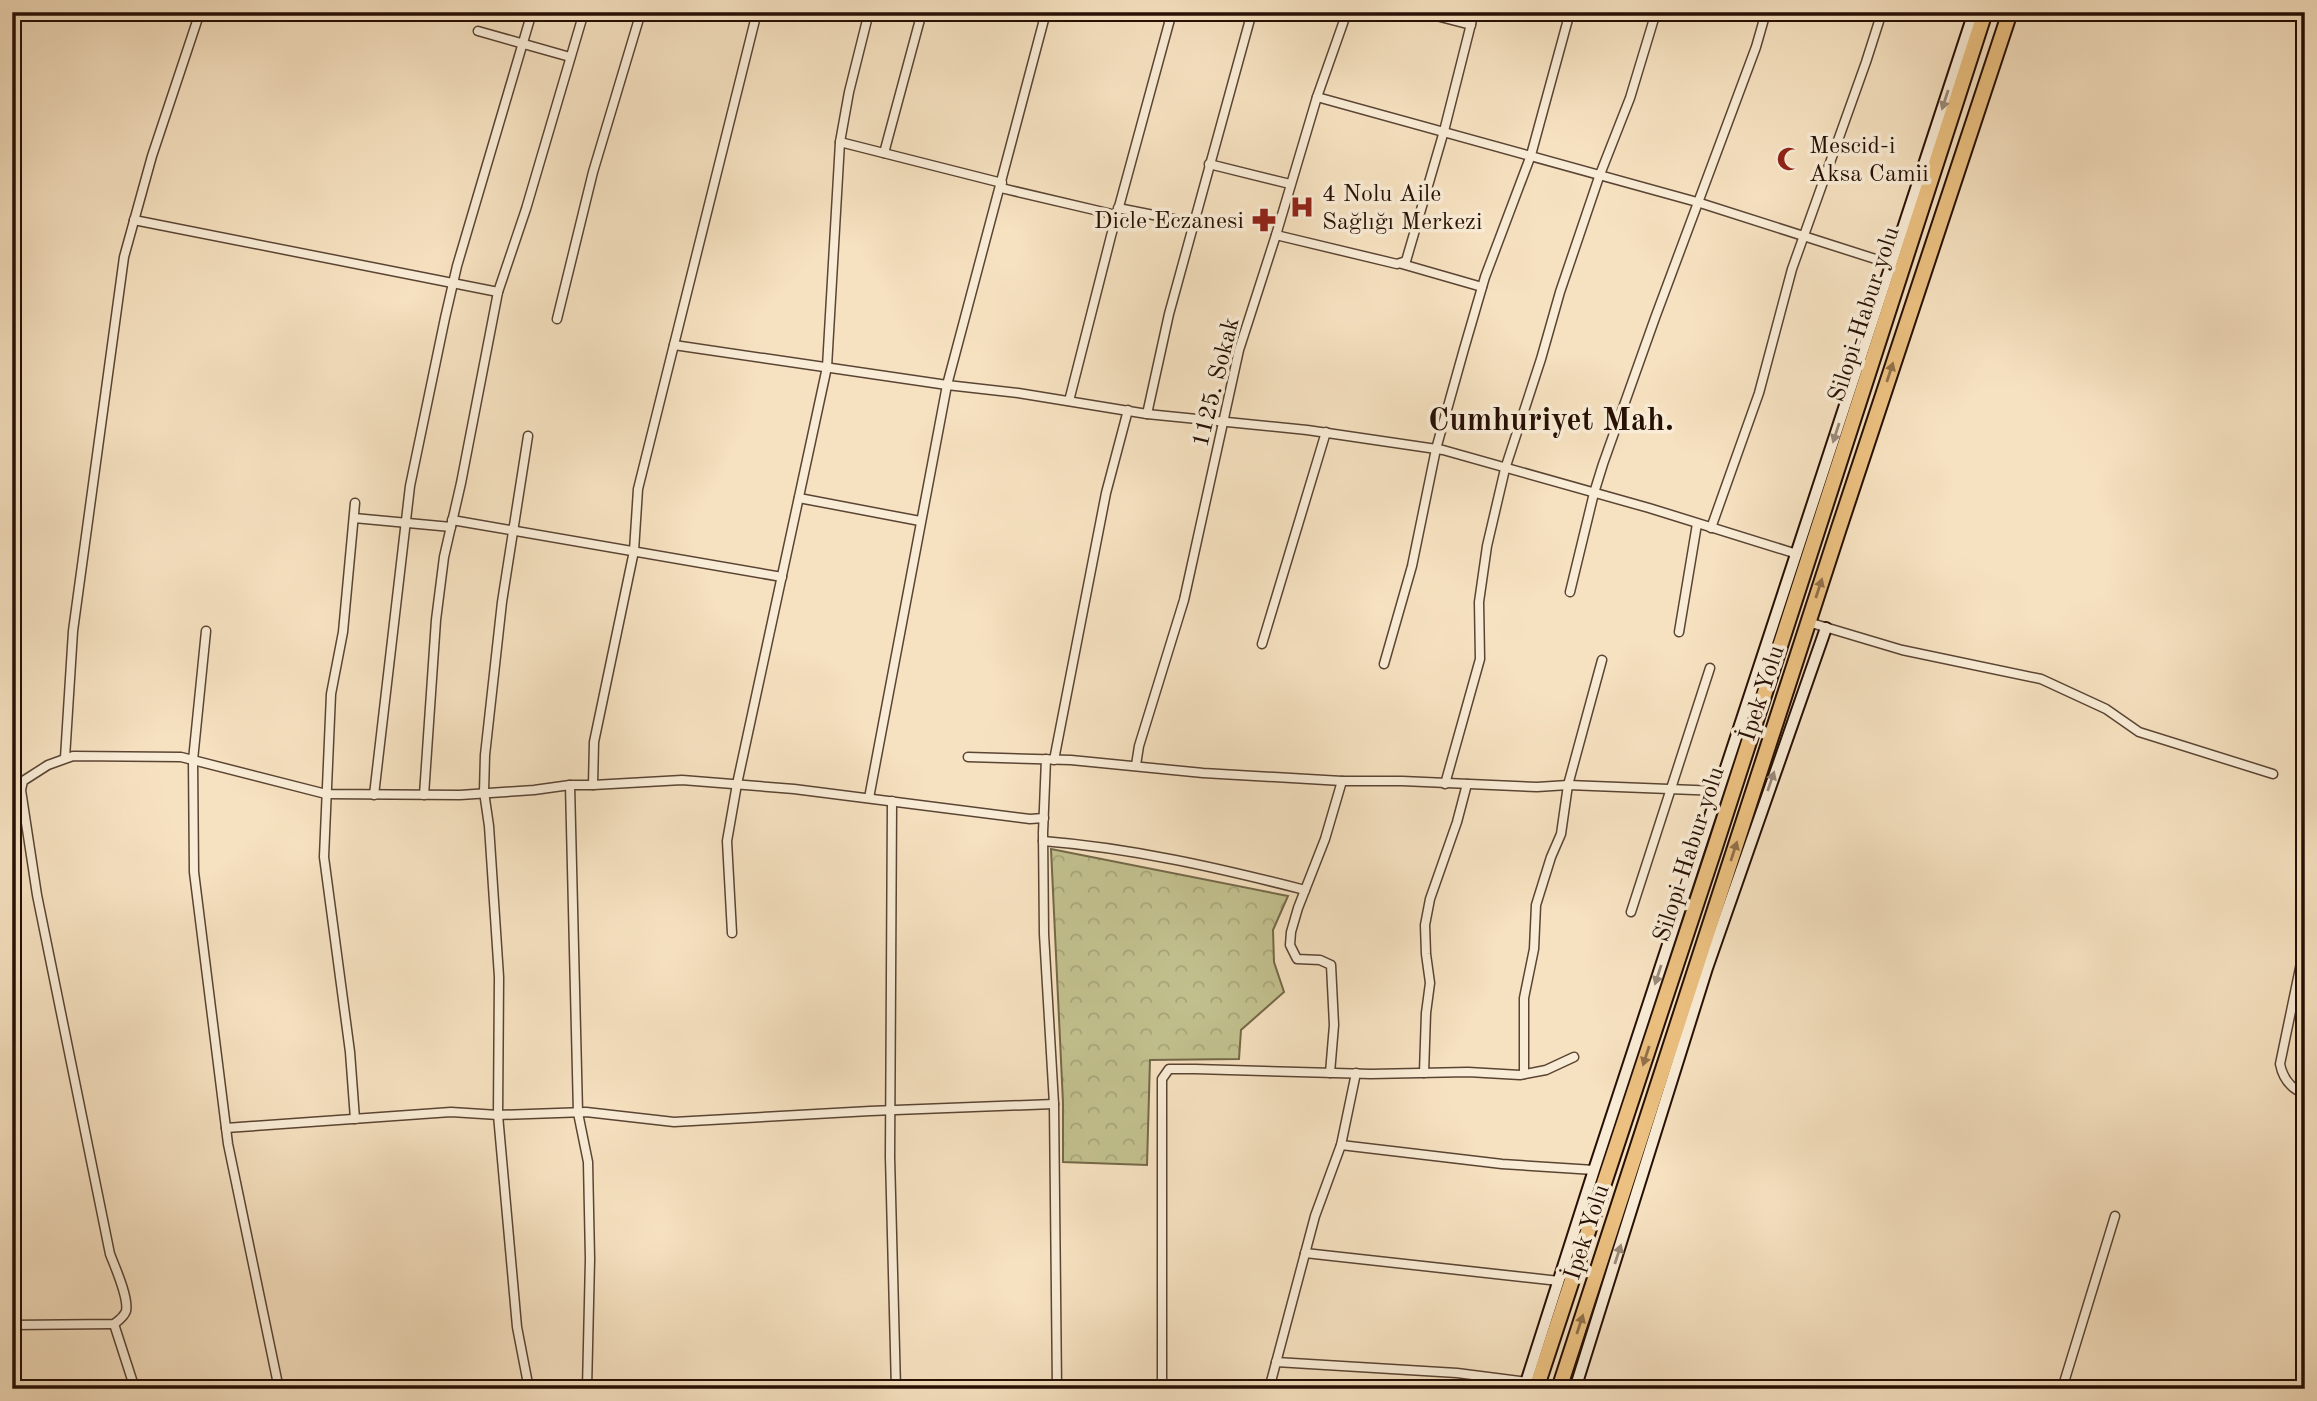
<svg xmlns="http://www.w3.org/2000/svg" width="2317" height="1401" viewBox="0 0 2317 1401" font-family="'Old Standard TT',serif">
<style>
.park{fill:url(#park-crowns);stroke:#746849;stroke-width:2}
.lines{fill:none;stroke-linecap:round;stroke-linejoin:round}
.street-casing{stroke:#5a4433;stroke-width:11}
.secondary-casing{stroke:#260f04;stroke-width:14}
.highway-casing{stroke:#260f04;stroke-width:18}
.street{stroke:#f9ecd6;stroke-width:8}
.secondary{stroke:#f9ecd6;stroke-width:10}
.highway{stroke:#ebc080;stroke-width:14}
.oneway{fill:#9a8978}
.oneway2{fill:#927048}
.labels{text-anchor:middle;stroke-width:7;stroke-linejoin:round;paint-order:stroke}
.poi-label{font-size:24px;fill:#260f04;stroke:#f9ecd6;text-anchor:start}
.street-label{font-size:24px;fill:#260f04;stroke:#f9ecd6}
.district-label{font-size:32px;font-weight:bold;fill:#260f04;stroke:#f9ecd6}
</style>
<defs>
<pattern id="park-crowns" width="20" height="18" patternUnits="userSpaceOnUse" patternTransform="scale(1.75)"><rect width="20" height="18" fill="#c2c18e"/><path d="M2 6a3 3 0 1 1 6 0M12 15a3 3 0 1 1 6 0" fill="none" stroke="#a7a579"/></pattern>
</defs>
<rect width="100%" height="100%" fill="#f6e1c0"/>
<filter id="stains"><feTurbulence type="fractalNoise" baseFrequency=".00286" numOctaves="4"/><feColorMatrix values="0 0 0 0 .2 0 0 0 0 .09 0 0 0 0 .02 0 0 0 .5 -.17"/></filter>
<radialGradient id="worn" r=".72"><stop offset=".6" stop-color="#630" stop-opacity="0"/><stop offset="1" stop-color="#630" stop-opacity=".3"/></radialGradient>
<polygon class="park" points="1051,849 1288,896 1273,930 1274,962 1284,992 1241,1030 1239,1059 1150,1060 1147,1165 1063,1162 1063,1103"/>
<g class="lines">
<g class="street-casing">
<g id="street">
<polyline points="1421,12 1471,25"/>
<polyline points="478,31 570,57"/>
<polyline points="1317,97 1697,202 1891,264"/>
<polyline points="840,142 1002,183"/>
<polyline points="884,153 922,12"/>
<polyline points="1209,164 1290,184"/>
<polyline points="1001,188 1116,215"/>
<polyline points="1118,208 1194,223"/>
<polyline points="134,220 498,292"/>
<polyline points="1276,235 1397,264 1406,261 1444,131 1474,12"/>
<polyline points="1402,264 1482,287"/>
<polyline points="557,319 593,172 641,12"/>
<polyline points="674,345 947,385 1018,393 1147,414 1307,430 1443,450 1649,508 1797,554"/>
<polyline points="1069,401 1111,236 1172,12"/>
<polyline points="1147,414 1169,314 1252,12"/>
<polyline points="528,436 502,602 485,755 484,792 489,826 499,977 498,1115 517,1327 529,1389"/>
<polyline points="799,498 920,521"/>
<polyline points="355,503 343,632 331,694 324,857 350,1052 355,1119"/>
<polyline points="354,518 451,527"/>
<polyline points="452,520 782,577"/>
<polyline points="1711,528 1759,393 1792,269 1866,62 1882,12"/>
<polyline points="1570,592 1594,493 1603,464 1655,318 1756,47 1766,12"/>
<polyline points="1808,622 1902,650 2041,679 2106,709 2139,732 2273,774"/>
<polyline points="206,631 193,760 194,872 228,1144 279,1389"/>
<polyline points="1679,632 1697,524"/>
<polyline points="1262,644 1326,432"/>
<polyline points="1384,664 1412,566 1436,449 1464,349 1485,277 1531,155 1570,12"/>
<polyline points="968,757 1071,760 1203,773 1342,781 1402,781 1537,787 1568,785 1719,791"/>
<polyline points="65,758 73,631 124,257 152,156 200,12"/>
<polyline points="1046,759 1043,833 1044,934 1054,1104 1057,1389"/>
<polyline points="1054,760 1106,493 1128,410"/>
<polyline points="1136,765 1139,746 1184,600 1239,350 1276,235 1317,97 1347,12"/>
<polyline points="1445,784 1480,659 1479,602 1487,546 1505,469 1541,359 1560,292 1599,177 1630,98 1656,12"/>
<polyline points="570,785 578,1113 588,1162 590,1259 587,1389"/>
<polyline points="593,785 594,742 634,551 638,489 757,12"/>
<polyline points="374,795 410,486 445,318 457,266 532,12"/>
<polyline points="424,795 436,620 444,557 461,483 498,292 526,209 584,12"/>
<polyline points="869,798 947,385 1046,12"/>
<polyline points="892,801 890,1157 896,1389"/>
<path d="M1043,841C1132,848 1219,868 1305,890"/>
<polyline points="1631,912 1710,668"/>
<polyline points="732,933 727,841 737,784 827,367 840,142 849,92 869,12"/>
<path d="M2305,944L2280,1064C2283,1079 2291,1089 2305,1094"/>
<polyline points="1330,1073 1334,1025 1331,965 1320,960 1297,959 1290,945 1291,932 1298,908 1325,839 1342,781"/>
<polyline points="1424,1073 1426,1013 1430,983 1426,954 1425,925 1430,899 1457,822 1467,784"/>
<polyline points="1524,1074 1524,998 1534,949 1536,905 1551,857 1561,834 1568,785 1602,660"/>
<polyline points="226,1128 451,1112 498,1115 586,1112 674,1122 870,1111 1054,1104"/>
<polyline points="1341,1145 1502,1164 1594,1170"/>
<polyline points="1305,1253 1559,1281"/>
<polyline points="114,1324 135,1389"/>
<path d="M12,1325L114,1324C118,1321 124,1317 126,1311C129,1298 115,1267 110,1254L37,895L21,790L23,781L48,765L73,756L181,757L326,794L460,795L534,790L570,785H593L682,780L794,789L1030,819L1044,818"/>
<polyline points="1276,1362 1457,1373 1527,1382"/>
<polyline points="1162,1389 1162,1079 1169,1069 1195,1069 1371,1074 1468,1072 1520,1075 1546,1070 1574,1057"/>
<polyline points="1269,1389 1315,1216 1341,1145 1356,1073"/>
<polyline points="2062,1389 2115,1216"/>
</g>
</g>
<g class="secondary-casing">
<g id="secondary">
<polyline points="1524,1389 1594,1170 1974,12"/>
<polyline points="1575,1389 1707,968 1826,628"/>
</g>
</g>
<g class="highway-casing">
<g id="highway">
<polyline points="1536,1389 1715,847 1985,12"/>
<polyline points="1559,1389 1839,528 2010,12"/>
</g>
</g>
<use href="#street" class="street"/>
<use href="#secondary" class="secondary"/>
<use href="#highway" class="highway"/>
</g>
<defs><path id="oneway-solid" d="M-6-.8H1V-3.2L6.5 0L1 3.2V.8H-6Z" transform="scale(1.75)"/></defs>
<g class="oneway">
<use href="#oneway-solid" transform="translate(1945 100) rotate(108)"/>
<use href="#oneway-solid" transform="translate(1836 433) rotate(108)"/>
<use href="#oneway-solid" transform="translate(1771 781) rotate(-71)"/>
<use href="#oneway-solid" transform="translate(1658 975) rotate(108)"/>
<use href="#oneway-solid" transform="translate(1618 1254) rotate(-72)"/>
</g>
<g class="oneway2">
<use href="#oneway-solid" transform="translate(1890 372) rotate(-72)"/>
<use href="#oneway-solid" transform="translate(1819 588) rotate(-72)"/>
<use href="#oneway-solid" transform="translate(1734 851) rotate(-72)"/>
<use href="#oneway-solid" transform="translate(1646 1056) rotate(108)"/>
<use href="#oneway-solid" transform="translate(1580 1324) rotate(-72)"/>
</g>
<defs>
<g id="mosque-bare" transform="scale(1.89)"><path d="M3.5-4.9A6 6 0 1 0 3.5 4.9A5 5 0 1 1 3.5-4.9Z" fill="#8f2418" stroke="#f9ecd6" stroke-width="2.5" paint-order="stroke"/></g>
<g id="hospital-bare" transform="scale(1.89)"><path d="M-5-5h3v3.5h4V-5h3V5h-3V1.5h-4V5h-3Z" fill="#8f2418" stroke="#f9ecd6" stroke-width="2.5" paint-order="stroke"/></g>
<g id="pharmacy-bare" transform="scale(1.89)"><path d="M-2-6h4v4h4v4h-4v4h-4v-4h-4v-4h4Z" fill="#8f2418" stroke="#f9ecd6" stroke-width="2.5" paint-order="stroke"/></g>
</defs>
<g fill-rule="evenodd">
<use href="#mosque-bare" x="1789" y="159"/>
<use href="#hospital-bare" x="1302" y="207"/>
<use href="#pharmacy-bare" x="1264" y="220"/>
</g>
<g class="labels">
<g class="poi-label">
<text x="1809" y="153">Mescid-i<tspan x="1809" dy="28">Aksa Camii</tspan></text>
<text x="1322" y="201">4 Nolu Aile<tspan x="1322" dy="28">Sağlığı Merkezi</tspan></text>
<text x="1244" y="228" text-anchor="end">Dicle Eczanesi</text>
</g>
<g class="street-label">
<text transform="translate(1863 314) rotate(-72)" y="8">Silopi-Habur yolu</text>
<text transform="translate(1215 382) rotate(-76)" y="8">1125. Sokak</text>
<text transform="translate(1761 693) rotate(-72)" y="8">İpek Yolu</text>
<text transform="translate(1688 854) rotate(-72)" y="8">Silopi-Habur yolu</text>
<text transform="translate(1586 1232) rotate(-72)" y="8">İpek Yolu</text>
</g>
<g class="district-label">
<text x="1551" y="430">Cumhuriyet Mah.</text>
</g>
</g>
<rect width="2317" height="1401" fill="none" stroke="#f6e1c0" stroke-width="42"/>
<rect x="14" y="14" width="2289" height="1373" fill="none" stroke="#260f04" stroke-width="3.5"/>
<rect x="21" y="21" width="2275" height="1359" fill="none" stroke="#260f04" stroke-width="2"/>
<rect width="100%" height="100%" filter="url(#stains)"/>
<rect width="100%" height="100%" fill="url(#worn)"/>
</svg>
